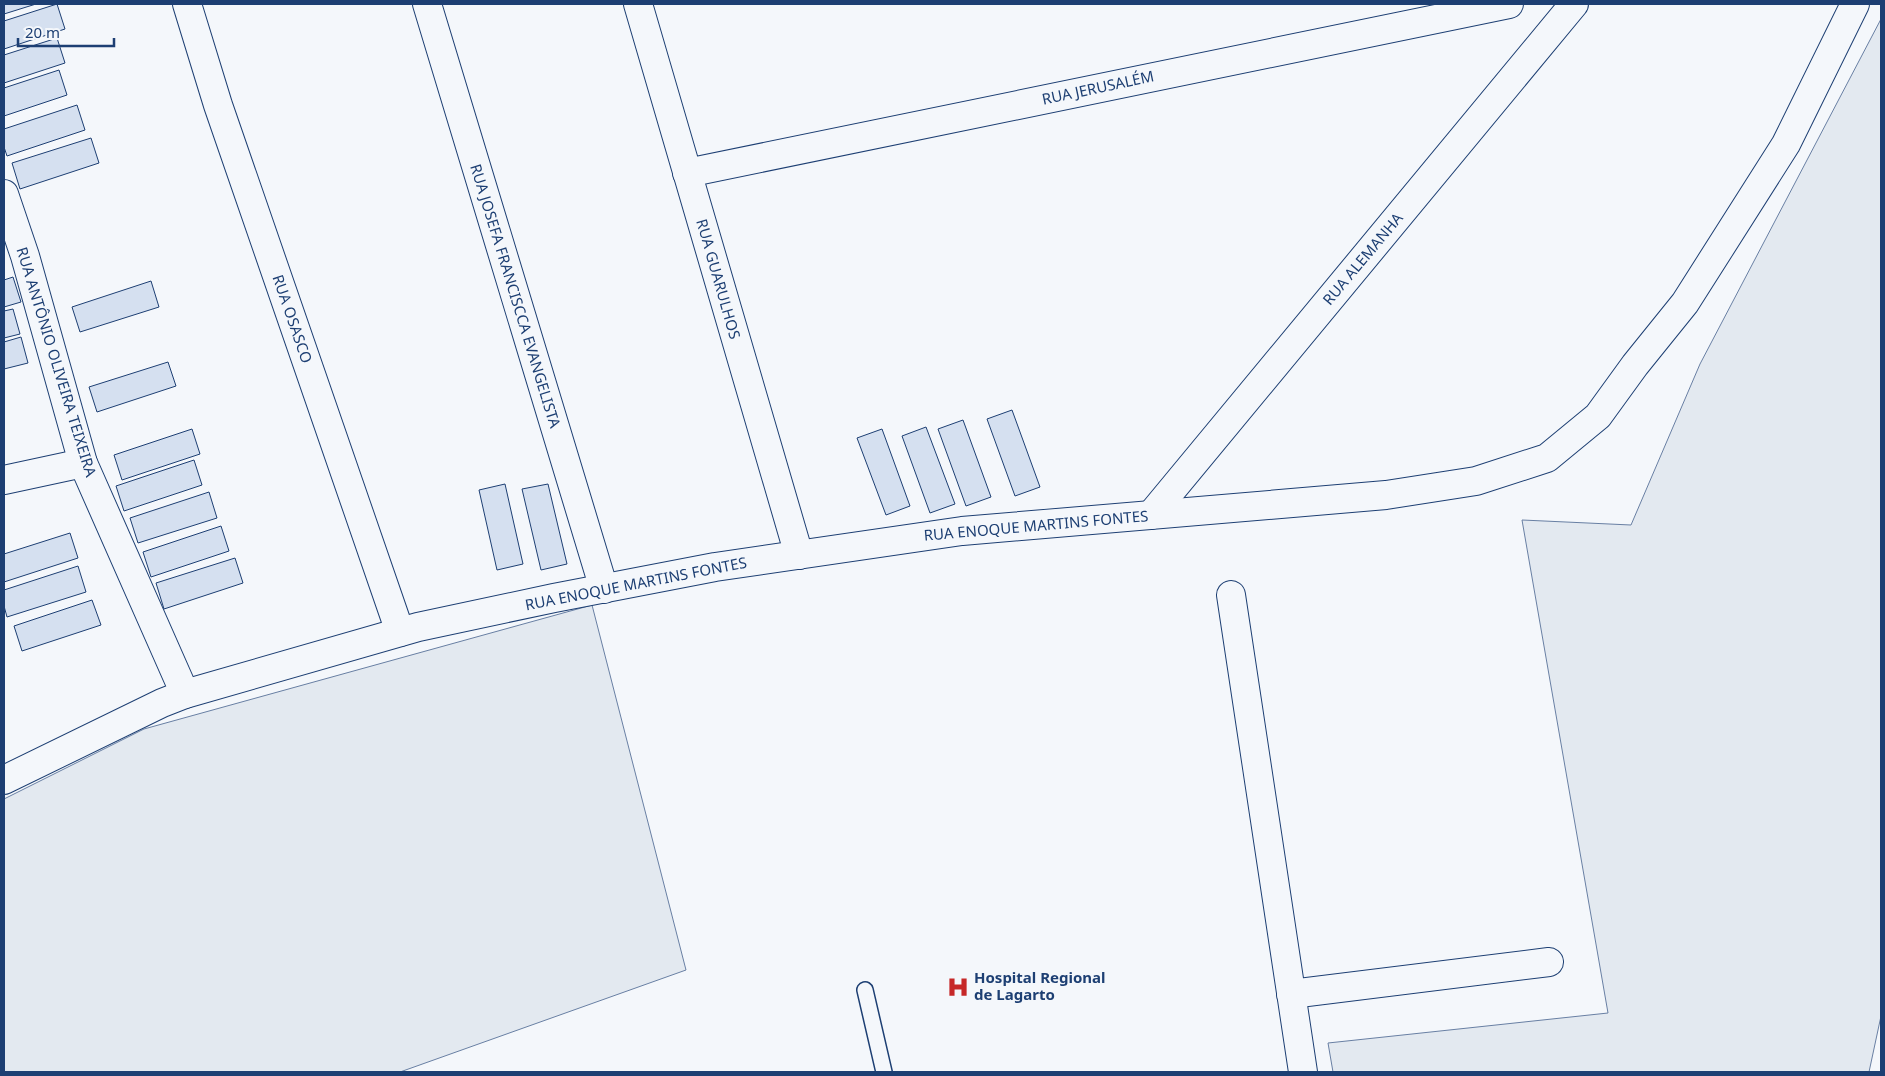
<svg xmlns="http://www.w3.org/2000/svg" width="1885" height="1076" viewBox="0 0 1885 1076" font-family="'Noto Sans',sans-serif">
<style>
.green{fill:#e3e9f0;stroke:#687fa3}
.building{fill:#d5e0f0;stroke:#1d3f73}
.lines{fill:none;stroke-linecap:round;stroke-linejoin:round}
.lane-casing{stroke:#1d3f73;stroke-width:18}
.street-casing{stroke:#1d3f73;stroke-width:30}
.lane{stroke:#f4f7fb;stroke-width:15}
.street{stroke:#f4f7fb;stroke-width:28}
.labels{text-anchor:middle;stroke-width:4;stroke-linejoin:round;paint-order:stroke}
.street-label{font-size:15px;fill:#1d3f73;stroke:#f4f7fb}
.poi-label{font-size:15px;font-weight:bold;fill:#1d3f73;stroke:#f4f7fb;text-anchor:start}
</style>
<rect width="100%" height="100%" fill="#f4f7fb"/>
<g class="green">
<polygon points="1881,19 1881,1016 1869,1072 1333,1072 1328,1043 1608,1013 1522,520 1631,525 1700,364"/>
<polygon points="592,605 686,970 400,1072 4,1072 4,799 144,729"/>
</g>
<g class="building">
<polygon points="4,4 36,4 4,14"/>
<polygon points="57,4 65,29 4,49 4,21"/>
<polygon points="57,38 65,63 4,83 4,55"/>
<polygon points="59,70 67,95 4,116 4,88"/>
<polygon points="77,105 85,130 7,156 4,147 4,129"/>
<polygon points="91,138 99,163 20,189 12,163"/>
<polygon points="13,277 21,302 4,307 4,280"/>
<polygon points="151,281 159,307 80,332 72,307"/>
<polygon points="13,309 20,334 4,338 4,311"/>
<polygon points="21,337 28,363 4,369 4,342"/>
<polygon points="168,362 176,386 97,412 89,387"/>
<polygon points="1012,410 1040,487 1015,496 987,419"/>
<polygon points="963,420 991,497 966,506 938,429"/>
<polygon points="926,427 955,504 930,513 902,436"/>
<polygon points="192,429 200,454 122,480 114,455"/>
<polygon points="882,429 910,506 886,515 857,438"/>
<polygon points="194,460 202,485 124,511 116,486"/>
<polygon points="505,484 523,564 497,570 479,490"/>
<polygon points="548,484 567,564 541,570 522,489"/>
<polygon points="209,492 217,518 138,543 130,518"/>
<polygon points="221,526 229,551 151,577 143,552"/>
<polygon points="70,533 78,558 4,582 4,554"/>
<polygon points="235,558 243,583 164,609 156,583"/>
<polygon points="78,566 86,592 7,617 4,606 4,590"/>
<polygon points="92,600 101,625 22,651 14,626"/>
</g>
<g class="lines">
<g class="lane-casing">
<polyline id="lane" points="865,990 884,1072"/>
</g>
<g class="street-casing">
<g id="street">
<polyline points="187,4 218,105 400,632"/>
<polyline points="427,4 604,589"/>
<polyline points="638,4 799,555"/>
<polyline points="687,173 1509,4"/>
<polyline points="4,194 25,256 83,463 185,694"/>
<polyline points="4,480 83,463"/>
<polyline points="1151,515 1574,4"/>
<polyline points="1231,595 1303,1072"/>
<polyline points="4,780 162,703 185,694 418,627 554,598 715,567 962,531 1386,495 1476,481 1547,458 1598,416 1635,365 1685,303 1786,144 1855,4"/>
<polyline points="1291,994 1549,962"/>
</g>
</g>
<use href="#lane" class="lane"/>
<use href="#street" class="street"/>
</g>
<defs>
<g id="hospital-bare" transform="scale(1.725)"><path d="M-5-5h3v3.5h4V-5h3V5h-3V1.5h-4V5h-3Z" fill="#c62828" stroke="#f4f7fb" stroke-width="2.5" paint-order="stroke"/></g>
</defs>
<g fill-rule="evenodd">
<use href="#hospital-bare" x="958" y="987"/>
</g>
<g class="labels">
<g class="street-label">
<text transform="translate(1098 88) rotate(-12)" y="5">RUA JERUSALÉM</text>
<text transform="translate(1363 259) rotate(-50)" y="5">RUA ALEMANHA</text>
<text transform="translate(718 279) rotate(74)" y="5">RUA GUARULHOS</text>
<text transform="translate(515 296) rotate(73)" y="5">RUA JOSEFA FRANCISCCA EVANGELISTA</text>
<text transform="translate(292 319) rotate(71)" y="5">RUA OSASCO</text>
<text transform="translate(56 362) rotate(73)" y="5">RUA ANTÔNIO OLIVEIRA TEIXEIRA</text>
<text transform="translate(1036 526) rotate(-5)" y="5">RUA ENOQUE MARTINS FONTES</text>
<text transform="translate(636 584) rotate(-11)" y="5">RUA ENOQUE MARTINS FONTES</text>
</g>
<g class="poi-label">
<text x="974" y="983">Hospital Regional<tspan x="974" dy="17">de Lagarto</tspan></text>
</g>
</g>
<rect width="1885" height="1076" fill="none" stroke="#1d3f73" stroke-width="10"/>
<path d="M18 38v8h96v-8" fill="none" stroke="#1d3f73" stroke-width="2.5"/>
<text x="25" y="38" font-size="15" fill="#1d3f73" stroke="#f4f7fb" stroke-width="4" paint-order="stroke">20 m</text>
</svg>
